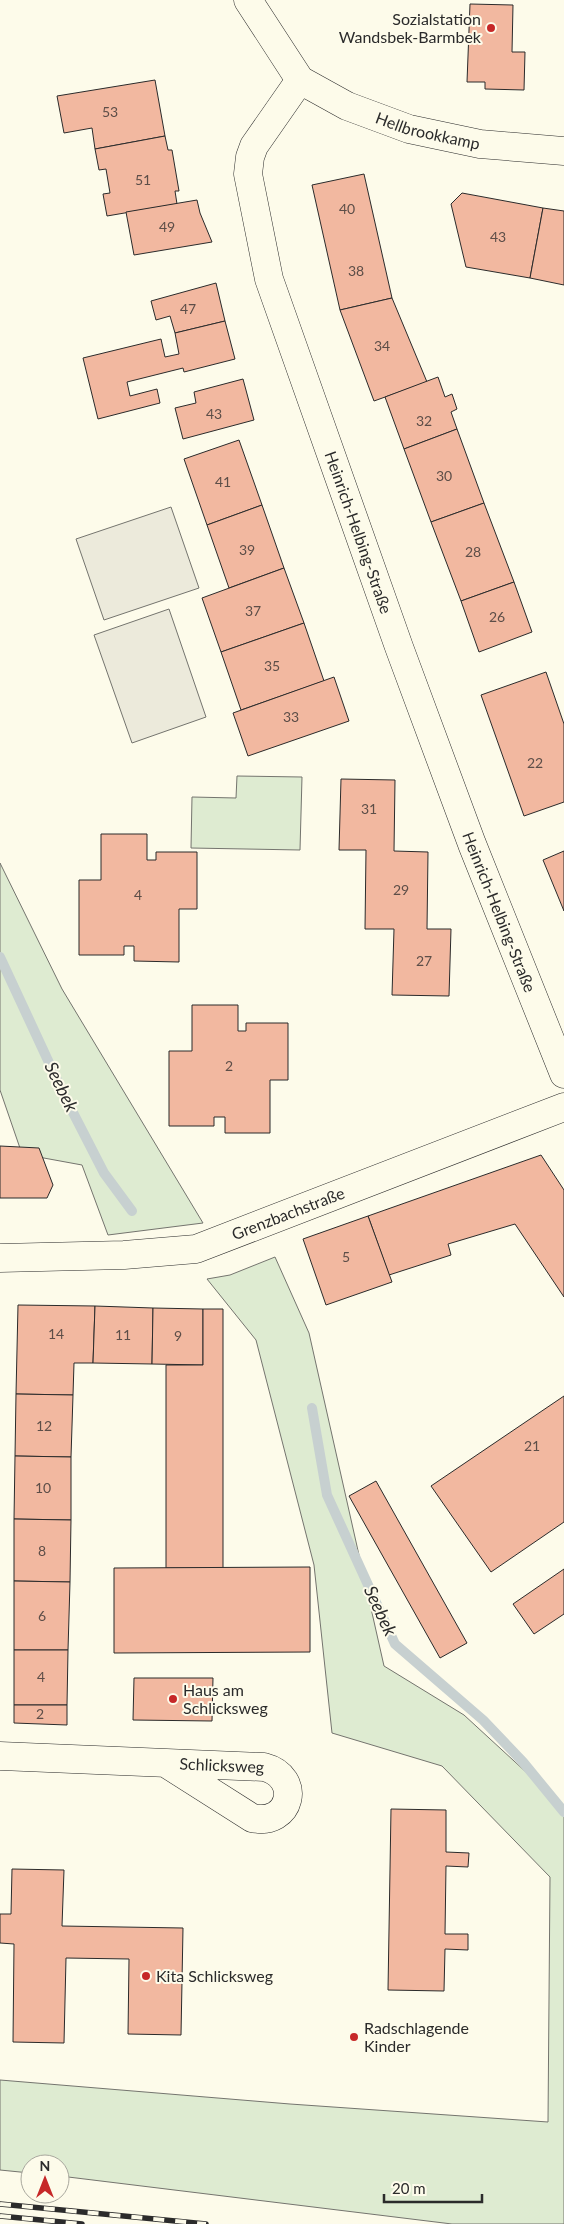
<svg xmlns="http://www.w3.org/2000/svg" width="564" height="2224" viewBox="0 0 564 2224" font-family="Lato,sans-serif">
<style>
.green{fill:#deebd1;stroke:#74746e}
.parking{fill:#eceadb;stroke:#74746e}
.lines{fill:none;stroke-linecap:round;stroke-linejoin:round}
.stream{stroke:#c7d0d0;stroke-width:10}
.building{fill:#f2b8a0;stroke:#2b2b2b}
.street-casing{stroke:#2b2b2b;stroke-width:29}
.secondary-casing{stroke:#2b2b2b;stroke-width:29}
.street{stroke:#fdfbea;stroke-width:28}
.secondary{stroke:#fdfbea;stroke-width:28}
.rail-casing{stroke:#2b2b2b;stroke-width:5.5}
.rail{stroke:#fdfbea;stroke-width:4;stroke-dasharray:11;stroke-linecap:butt}
.poi-dot{fill:#c62828;stroke:#fdfbea;stroke-width:2}
.labels{text-anchor:middle;stroke-width:4;stroke-linejoin:round;paint-order:stroke}
.number-label{font-size:14px;fill:#5d4e48}
.poi-label{font-size:16px;fill:#2b2b2b;stroke:#fdfbea;text-anchor:start}
.street-label{font-size:16px;fill:#2b2b2b;stroke:#fdfbea}
.water-label{font-size:18px;font-style:italic;fill:#2b2b2b;stroke:#fdfbea}
</style>
<rect width="100%" height="100%" fill="#fdfbea"/>
<g class="green">
<polygon points="237,776 302,777 300,850 191,848 192,797 236,798"/>
<polygon points="0,863 62,989 203,1223 108,1235 82,1165 22,1154 0,1090"/>
<polygon points="275,1257 309,1333 384,1666 464,1715 564,1807 564,2224 452,2224 60,2176 60,2164 30,2164 30,2173 0,2170 0,2080 290,2104 548,2122 550,1877 442,1766 332,1733 314,1565 256,1340 207,1279 230,1275"/>
</g>
<g class="parking">
<polygon points="171,507 199,588 104,620 76,539"/>
<polygon points="169,609 206,717 132,743 94,635"/>
</g>
<g class="lines">
<g class="stream">
<polyline points="0,957 64,1095 104,1173 132,1211"/>
<polyline points="312,1408 327,1495 395,1644 483,1720 523,1762 564,1812"/>
</g>
</g>
<g class="building">
<polygon points="470,4 513,5 512,52 525,52 524,90 485,89 485,82 467,82"/>
<polygon points="155,80 165,136 95,149 92,128 64,133 57,96"/>
<polygon points="165,136 168,150 172,150 179,191 175,191 177,204 107,216 103,194 110,193 106,169 99,170 95,149"/>
<polygon points="364,174 392,298 340,310 312,185"/>
<polygon points="462,193 543,208 530,278 466,267 451,204"/>
<polygon points="197,200 200,213 212,242 134,255 126,212"/>
<polygon points="543,208 564,211 564,285 530,278"/>
<polygon points="216,283 225,321 175,333 170,316 156,320 151,301"/>
<polygon points="392,298 427,382 374,401 340,310"/>
<polygon points="225,321 235,359 184,372 183,368 127,382 130,396 157,389 160,403 98,419 83,358 161,339 165,357 179,354 175,333"/>
<polygon points="438,377 445,397 452,394 457,409 451,412 457,429 404,449 385,397"/>
<polygon points="243,379 254,420 183,439 175,408 196,403 194,392"/>
<polygon points="457,429 484,503 431,522 404,449"/>
<polygon points="239,440 262,505 207,525 184,459"/>
<polygon points="484,503 514,582 461,601 431,522"/>
<polygon points="262,505 284,568 229,588 207,525"/>
<polygon points="284,568 304,623 221,652 202,598"/>
<polygon points="514,582 532,632 479,652 461,601"/>
<polygon points="304,623 324,681 241,710 221,652"/>
<polygon points="546,672 564,724 564,802 524,816 481,695"/>
<polygon points="334,677 349,721 248,756 233,713"/>
<polygon points="341,779 395,780 394,851 428,852 427,929 451,929 449,996 392,995 394,929 365,929 366,850 339,850"/>
<polygon points="101,834 147,834 147,860 156,860 156,852 197,852 197,909 179,909 179,962 134,961 134,946 124,946 124,955 79,955 79,880 101,880"/>
<polygon points="564,851 564,911 543,860"/>
<polygon points="192,1005 238,1005 238,1031 246,1031 246,1023 288,1023 288,1080 270,1080 270,1133 225,1133 225,1117 214,1117 214,1126 169,1126 169,1051 192,1051"/>
<polygon points="0,1146 39,1148 53,1185 47,1198 0,1198"/>
<polygon points="541,1155 564,1190 564,1297 515,1224 448,1244 451,1255 389,1275 368,1216"/>
<polygon points="368,1216 392,1282 326,1305 303,1239"/>
<polygon points="18,1305 95,1306 93,1363 74,1363 73,1395 16,1394"/>
<polygon points="95,1306 153,1308 152,1364 93,1363"/>
<polygon points="153,1308 203,1309 203,1365 152,1364"/>
<polygon points="203,1309 223,1309 223,1568 166,1568 166,1365 203,1365"/>
<polygon points="16,1394 73,1395 71,1457 15,1456"/>
<polygon points="564,1396 564,1522 491,1572 431,1486"/>
<polygon points="15,1456 71,1457 71,1520 14,1519"/>
<polygon points="376,1481 467,1643 440,1658 349,1496"/>
<polygon points="14,1519 71,1520 70,1582 14,1581"/>
<polygon points="310,1567 310,1652 114,1653 114,1568"/>
<polygon points="564,1569 564,1614 534,1634 513,1604"/>
<polygon points="14,1581 70,1582 68,1650 14,1650"/>
<polygon points="14,1650 68,1650 67,1705 14,1705"/>
<polygon points="134,1678 213,1678 212,1721 133,1720"/>
<polygon points="14,1705 67,1705 67,1725 14,1723"/>
<polygon points="391,1809 446,1810 446,1852 469,1853 468,1867 446,1866 445,1934 468,1934 468,1950 445,1949 444,1991 388,1990"/>
<polygon points="12,1869 64,1870 62,1926 183,1928 181,2035 128,2034 129,1959 66,1958 64,2043 13,2042 14,1944 0,1943 0,1914 11,1914"/>
</g>
<g class="lines">
<g class="street-casing">
<g id="street">
<path id="s1" d="M300,80L254,146L250,157L248,174L269,279L399,647L472,844L564,1074"/>
<path id="s2" d="M0,1258L124,1255L196,1249L564,1107"/>
<path id="s3" d="M0,1756L264,1767C303,1777 291,1827 252,1818L167,1764"/>
</g>
</g>
<g class="secondary-casing">
<g id="secondary">
<path id="s4" d="M248,0L300,80L347,106L409,129L480,144L564,151"/>
</g>
</g>
<use href="#street" class="street"/>
<use href="#secondary" class="secondary"/>
<g class="rail-casing">
<g id="rail">
<polyline points="0,2204 206,2224"/>
<polyline points="0,2216 82,2224"/>
</g>
</g>
<use href="#rail" class="rail"/>
</g>
<g class="poi-dot">
<circle cx="491" cy="28" r="5"/>
<circle cx="173" cy="1699" r="5"/>
<circle cx="146" cy="1976" r="5"/>
<circle cx="354" cy="2037" r="5"/>
</g>
<g class="labels">
<g class="number-label">
<text x="110" y="117">53</text>
<text x="143" y="185">51</text>
<text x="347" y="214">40</text>
<text x="167" y="232">49</text>
<text x="498" y="242">43</text>
<text x="356" y="276">38</text>
<text x="188" y="314">47</text>
<text x="382" y="351">34</text>
<text x="214" y="419">43</text>
<text x="424" y="426">32</text>
<text x="444" y="481">30</text>
<text x="223" y="487">41</text>
<text x="247" y="555">39</text>
<text x="473" y="557">28</text>
<text x="253" y="616">37</text>
<text x="497" y="622">26</text>
<text x="272" y="671">35</text>
<text x="291" y="722">33</text>
<text x="535" y="768">22</text>
<text x="369" y="814">31</text>
<text x="401" y="895">29</text>
<text x="138" y="900">4</text>
<text x="424" y="966">27</text>
<text x="229" y="1071">2</text>
<text x="346" y="1262">5</text>
<text x="56" y="1339">14</text>
<text x="123" y="1340">11</text>
<text x="178" y="1341">9</text>
<text x="44" y="1431">12</text>
<text x="532" y="1451">21</text>
<text x="43" y="1493">10</text>
<text x="42" y="1556">8</text>
<text x="42" y="1621">6</text>
<text x="41" y="1682">4</text>
<text x="40" y="1719">2</text>
</g>
<g class="poi-label">
<text x="481" y="25" text-anchor="end">Sozialstation<tspan x="481" dy="18">Wandsbek-Barmbek</tspan></text>
<text x="183" y="1696">Haus am<tspan x="183" dy="18">Schlicksweg</tspan></text>
<text x="156" y="1982">Kita Schlicksweg</text>
<text x="364" y="2034">Radschlagende<tspan x="364" dy="18">Kinder</tspan></text>
</g>
<g class="street-label">
<text dy="6" stroke="none"><textPath href="#s4" startOffset="234">Hellbrookkamp</textPath></text>
<text dy="6" stroke="none"><textPath href="#s1" startOffset="485">Heinrich-Helbing-Straße</textPath></text>
<text dy="6" stroke="none"><textPath href="#s1" startOffset="890">Heinrich-Helbing-Straße</textPath></text>
<text dy="6" stroke="none"><textPath href="#s2" startOffset="295">Grenzbachstraße</textPath></text>
<text dy="6" stroke="none"><textPath href="#s3" startOffset="222">Schlicksweg</textPath></text>
</g>
<g class="water-label">
<text transform="translate(61 1087) rotate(64)" y="6">Seebek</text>
<text transform="translate(380 1611) rotate(65)" y="6">Seebek</text>
</g>
</g>
<g transform="translate(45 2179)"><circle r="24" fill="#fdfbea" stroke="#a9a89e"/>
<path d="M0-4L9 19L0 12L-9 19Z" fill="#c62828"/>
<text y="-8" font-size="14" font-weight="bold" text-anchor="middle" fill="#2b2b2b">N</text>
</g>
<path d="M384 2194v8h98v-8" fill="none" stroke="#2b2b2b" stroke-width="2.5"/>
<text x="392" y="2194" font-size="15" fill="#2b2b2b" stroke="#fdfbea" stroke-width="4" paint-order="stroke">20 m</text>
</svg>
